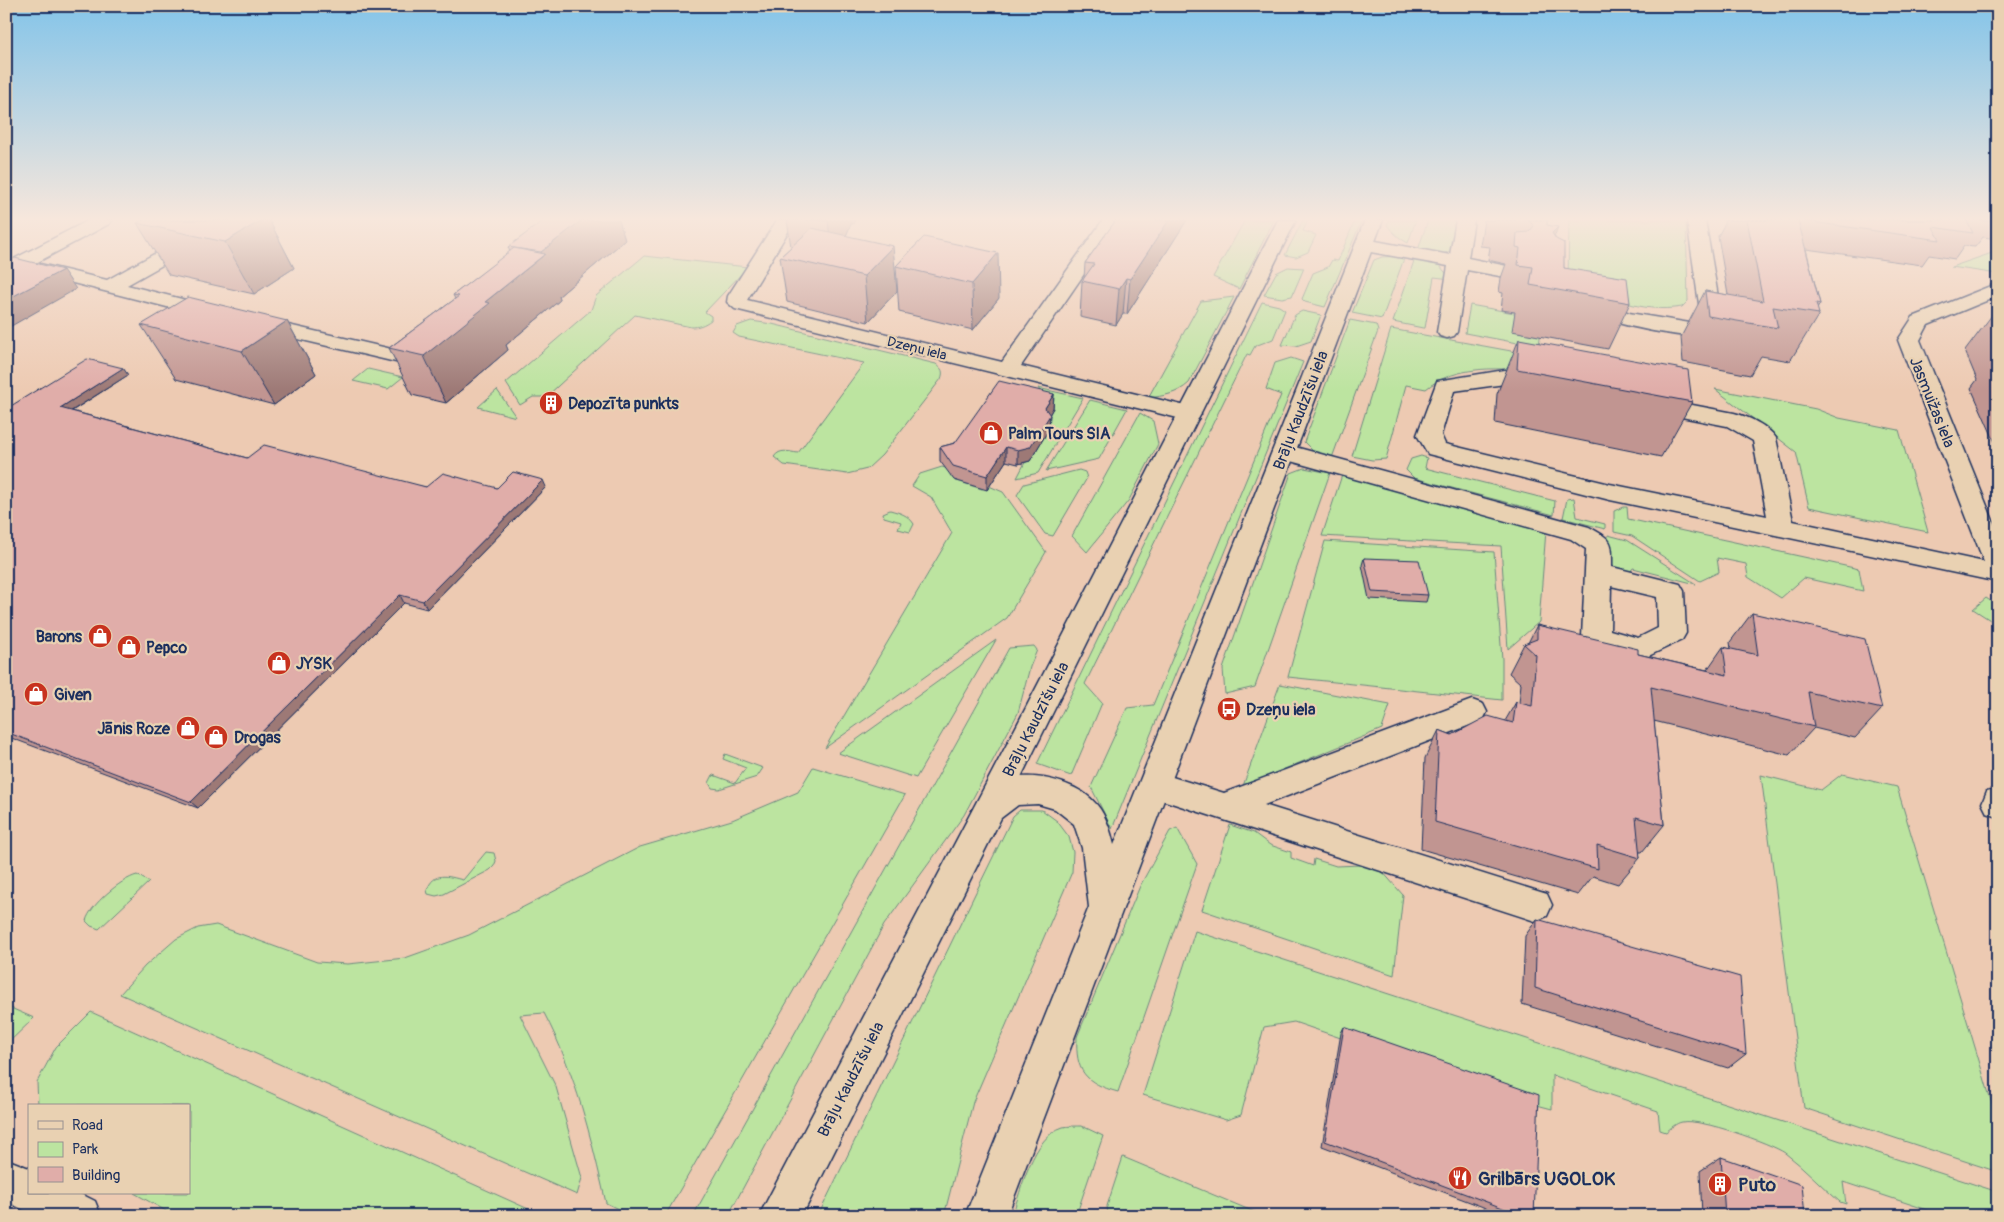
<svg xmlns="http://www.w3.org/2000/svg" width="2004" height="1222" viewBox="0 0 2004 1222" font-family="Pangolin,sans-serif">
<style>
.green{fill:#bce4a0;stroke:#6c8a7f}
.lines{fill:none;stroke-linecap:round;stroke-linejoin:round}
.minor-casing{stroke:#1b2f5e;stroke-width:3}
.tertiary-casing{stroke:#1b2f5e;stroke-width:3}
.minor{fill:#e9d1b2;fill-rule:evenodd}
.tertiary{fill:#e9d1b2;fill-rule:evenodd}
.wall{fill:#c19591;stroke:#1b2f5e}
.shaded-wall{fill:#9d7976;stroke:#1b2f5e}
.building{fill:#e0ada9;stroke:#1b2f5e}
.labels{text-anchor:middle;stroke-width:4.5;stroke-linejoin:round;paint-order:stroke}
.far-street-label{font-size:14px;fill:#1b2f5e;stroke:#e9d1b2}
.street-label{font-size:16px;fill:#1b2f5e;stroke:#e9d1b2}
.poi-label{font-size:16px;font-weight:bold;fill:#1b2f5e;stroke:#e9d1b2;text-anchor:start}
.near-poi-label{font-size:19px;font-weight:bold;fill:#1b2f5e;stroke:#e9d1b2;text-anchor:start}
</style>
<rect width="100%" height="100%" fill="#edcab2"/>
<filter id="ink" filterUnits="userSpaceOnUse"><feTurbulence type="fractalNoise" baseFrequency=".02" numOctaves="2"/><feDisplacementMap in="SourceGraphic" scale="10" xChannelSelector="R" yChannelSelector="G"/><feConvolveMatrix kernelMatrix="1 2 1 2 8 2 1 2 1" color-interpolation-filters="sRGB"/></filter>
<g filter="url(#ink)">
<g class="green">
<polygon points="1245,220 1274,220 1239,289 1213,277"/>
<polygon points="1303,220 1308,220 1303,231 1316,235 1308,252 1296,257 1285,255"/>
<polygon points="1355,220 1362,220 1325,307 1305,302 1302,299 1313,273 1328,267 1332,260 1338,261"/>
<path d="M1389,220H1416L1408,243C1399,238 1393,233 1387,225Z"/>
<polygon points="1428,220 1457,220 1453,250 1440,255 1418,250"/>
<path d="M1569,220H1686L1688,301L1682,307C1641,314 1604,296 1568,280Z"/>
<polygon points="1998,251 1998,274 1951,267"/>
<path d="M644,256L748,267L705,312L711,316V320C704,325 699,327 691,327L635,315L546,397H533L520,405L506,383L591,310L596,296Z"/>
<polygon points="1405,256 1382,319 1352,313 1374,260 1382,257"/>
<polygon points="1415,258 1439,265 1451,279 1434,277 1425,328 1423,328 1393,322"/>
<polygon points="1288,267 1304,268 1292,296 1282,298 1264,295 1276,273"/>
<path d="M1234,297L1189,383C1177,394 1164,396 1148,398L1201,301Z"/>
<polygon points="1262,302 1279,306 1285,310 1273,339 1255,346 1250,355 1247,354 1085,684 1102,703 1071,776 1037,764"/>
<polygon points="1470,305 1542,318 1539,347 1465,333"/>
<polygon points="1302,311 1321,315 1311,341 1296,346 1282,345 1295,315"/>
<polygon points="1350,320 1376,325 1378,331 1332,458 1316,454 1304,442"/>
<path d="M751,321L772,324L936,364C942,369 944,371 941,379L882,455L867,469L847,474L784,465L774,457C780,448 789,452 798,453L864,363L739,337L733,333L737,326Z"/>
<path d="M1391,329L1522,353L1516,370C1487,367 1450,369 1426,389L1406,385L1386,459L1372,460L1352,456Z"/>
<polygon points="1291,358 1303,362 1112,829 1091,787 1127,708 1153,705 1281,395 1266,389 1275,363"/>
<polygon points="368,369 403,377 388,389 353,381"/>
<polygon points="1038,388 1083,398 1038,473 1017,478 1053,408"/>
<polygon points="1715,389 1816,409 1839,418 1899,430 1928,532 1809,507 1796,452"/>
<polygon points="497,390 516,417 478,407"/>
<polygon points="1090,400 1127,409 1099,459 1046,471"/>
<polygon points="1140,413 1153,421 1158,444 1129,500 1087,552 1072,536"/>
<polygon points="1421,456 1427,458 1425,468 1555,501 1554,515 1414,478 1406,470 1411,459"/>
<polygon points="942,467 954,471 950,475 954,480 982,489 989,486 1003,492 1046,552 1007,618 825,748 952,533 931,497 912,486 920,474"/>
<polygon points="1304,468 1330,473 1255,687 1225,694 1223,669 1291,473"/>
<polygon points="1079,470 1085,472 1087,478 1053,536 1045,534 1017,495 1024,484"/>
<polygon points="1342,475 1546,530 1539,622 1508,649 1501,546 1322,536"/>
<polygon points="1574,498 1577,517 1605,524 1605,529 1563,518 1567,499"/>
<polygon points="1623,507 1627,507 1628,519 1859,569 1863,591 1804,578 1781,598 1748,577 1746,564 1717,558 1719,572 1700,581 1632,536 1614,532 1614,511"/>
<path d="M890,510C901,513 908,515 914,524L910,532L898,529L901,522L884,517L883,513Z"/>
<polygon points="1608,535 1627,540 1696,584 1633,568 1630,572 1612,568 1608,562"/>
<polygon points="1325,541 1494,552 1502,659 1502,700 1288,677"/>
<polygon points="1986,598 1998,606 1998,625 1973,609"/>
<polygon points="996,640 916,778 838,753"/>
<polygon points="1034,646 1037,650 1030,667 1018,713 964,815 884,925 728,1216 693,1216 1009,648"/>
<polygon points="1280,684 1390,705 1382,729 1243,786"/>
<polygon points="725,754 763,768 757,777 719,789 712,788 709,783 713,775 735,783 746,768 723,759"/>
<path d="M813,767L905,795L665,1216H632L606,1203C591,1137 576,1074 544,1013L520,1015L556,1087L582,1178L577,1195L120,994L145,966L176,939L198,928L216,925L317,962L348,964L405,958L469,935L640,847L732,820L798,792Z"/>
<polygon points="1842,774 1897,787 1998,1124 1998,1172 1804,1108 1761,775 1821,790"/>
<polygon points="1020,810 1042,810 1057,821 1069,837 1073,852 1072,872 973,1102 944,1216 818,1216 1013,816"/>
<polygon points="1230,825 1254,833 1270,845 1291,852 1291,858 1313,866 1314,859 1336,866 1361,865 1381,870 1403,895 1394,975 1202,910"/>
<path d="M1177,828L1197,864L1118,1092C1085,1083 1075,1071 1077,1037L1140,886L1170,831Z"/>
<path d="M486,852L494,853L496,861L494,866L490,870L444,894L436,896L428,894L427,890C434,871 447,876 463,880Z"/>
<path d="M137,875L149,882L99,929L91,926L86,921C90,905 121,879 137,875Z"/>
<path d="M1195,931L1995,1191L1998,1195V1216H1946L1843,1182L1846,1204L1840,1202C1821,1186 1805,1168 1785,1153C1770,1143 1700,1118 1682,1122C1676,1123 1671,1128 1666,1132L1660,1130L1658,1111L1552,1075V1109L1533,1104L1294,1022L1264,1027L1241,1115L1226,1120L1143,1095Z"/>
<polygon points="6,1006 34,1018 6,1045"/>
<polygon points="91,1012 544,1216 175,1216 134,1193 189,1193 189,1106 38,1105 37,1082 56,1047"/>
<path d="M1082,1126L1103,1136L1076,1216H1012C1021,1190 1033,1136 1063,1127C1068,1126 1076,1126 1082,1126Z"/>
<polygon points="1123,1157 1264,1216 1108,1216 1107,1206"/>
</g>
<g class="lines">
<g class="minor-casing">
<g id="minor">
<polygon points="89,220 112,220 109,224 36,263 107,280 216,220 238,220 235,224 127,285 221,309 224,313 221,317 214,319 22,270 6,277 6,263"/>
<polygon points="777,220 795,220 747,300 1002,362 1103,220 1121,220 1021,366 1198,409 1201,414 1198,419 1190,421 735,309 727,302 728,296"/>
<polygon points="1456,220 1474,220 1468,258 1512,267 1515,271 1512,275 1505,277 1467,270 1457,332 1454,336 1447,338 1440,336 1437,332 1448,266 1365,251 1358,249 1356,245 1358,241 1365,239 1450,255"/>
<path d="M1687,220H1705L1723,326C1722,329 1719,334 1716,335C1704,343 1624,326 1609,320C1599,316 1586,309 1580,301L1583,297L1590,295L1597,297L1629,313L1702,325Z"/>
<path d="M1998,283V296L1928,325L1920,340L1998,533V582L1610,500L1436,456L1428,454L1417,435L1437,381L1505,370L1548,378L1551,383L1548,388L1540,390L1505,384L1454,391L1441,435L1445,444L1610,484L1767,516L1753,441L1727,426L1651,411L1643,409L1640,404L1643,399L1651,397L1734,413C1747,416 1768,426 1776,438L1793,521L1984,562L1898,340L1913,317Z"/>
<path d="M258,318L396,350C408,341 417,330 432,334L436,338L408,362L400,363L251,328L248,324L251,320Z"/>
<path d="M1284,444L1589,527C1613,541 1612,539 1612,567L1680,584L1684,591L1686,633L1682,640L1640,660L1586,644L1582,637L1586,549L1571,539L1276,457L1272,452L1276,447ZM1611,586L1657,597L1658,628L1638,638L1610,630Z"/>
<polygon points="1472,700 1483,704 1487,712 1483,720 1264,805 1547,894 1552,905 1547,916 1535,921 1156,798 1145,794 1140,785 1145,776 1156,772 1224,793"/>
<polygon points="1998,788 1998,817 1987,813 1982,803 1987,791"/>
</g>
</g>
<g class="tertiary-casing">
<g id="tertiary">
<path d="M1278,220H1296L1021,777C1046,775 1081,785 1097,805C1106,816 1111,832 1114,845L1365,220H1383L1007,1216H965L1089,907L1082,848L1074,824L1055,809L1038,804L1018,805L1001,818L802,1216H759L1017,725Z"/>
<polygon points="6,1159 29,1168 29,1193 79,1193 95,1201 101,1216 36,1216 6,1201"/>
</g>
</g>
<use href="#minor" class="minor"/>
<use href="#tertiary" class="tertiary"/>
</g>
<g class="wall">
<polygon points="269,220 294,268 254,294 169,275 137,223"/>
<polygon points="787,220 855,220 853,224 851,224 846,236 897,291 868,322 787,302 780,257 791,247"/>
<polygon points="1116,220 1187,220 1127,314 1123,314 1116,325 1080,317 1082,281 1084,279 1085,263"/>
<polygon points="1484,220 1547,220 1547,225 1554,237 1564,268 1630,303 1608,349 1512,331 1515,312 1501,310 1503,293 1499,292 1501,278 1506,264 1488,260 1490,247 1480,246"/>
<polygon points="1725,220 1998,220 1998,239 1983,237 1975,247 1964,246 1955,259 1929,255 1922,265 1806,249 1820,304 1817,309 1819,314 1790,361 1761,356 1750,375 1683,362 1681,337 1705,291 1728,295 1718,236 1724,225 1724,223"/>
<polygon points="924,237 999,298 973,330 899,312 896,266"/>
<polygon points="625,240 559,296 560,300 506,345 508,350 446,403 412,395 389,348 455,299 453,295 510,252 508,247"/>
<polygon points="1998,307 1998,449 1971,388 1977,380 1965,351"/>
<polygon points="287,321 316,374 274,405 176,379 141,325"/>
<polygon points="1519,339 1692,402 1661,457 1495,423 1497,394"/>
<polygon points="123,368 128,375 72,411 247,458 426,487 497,488 546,487 427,609 404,603 198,808 6,736 6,409"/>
<polygon points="1054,394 1053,408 1049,414 1049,429 1030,461 1018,464 1006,461 987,490 954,480 940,461 940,447 955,443"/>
<polygon points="1364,558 1428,595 1426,602 1369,599 1362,565"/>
<polygon points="1752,613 1882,709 1855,738 1814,728 1789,755 1654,721 1664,825 1642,852 1639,852 1640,858 1618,884 1593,876 1578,895 1421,849 1425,758 1439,730 1452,735 1505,721 1516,702 1519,703 1521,684 1509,673 1524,644 1528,643 1537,625 1638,654 1707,670 1723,647 1731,649 1730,642"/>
<polygon points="1537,919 1746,1054 1728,1068 1522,1004 1525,936"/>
<polygon points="1344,1027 1534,1216 1507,1216 1322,1146 1341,1033"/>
<polygon points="1721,1157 1805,1216 1702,1216 1700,1171"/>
</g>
<g class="shaded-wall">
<polygon points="262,220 269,220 294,268 254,294 225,242"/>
<polygon points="582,220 619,220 625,240 559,296 560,300 506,345 508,350 446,403 424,356 485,302 543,256 541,252"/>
<polygon points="828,220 851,220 851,224 833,266"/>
<polygon points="1169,220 1187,220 1127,314 1130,279"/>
<polygon points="1558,227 1541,272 1552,233"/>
<polygon points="893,246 897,291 868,322 864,276"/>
<polygon points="998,253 999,298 973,330 972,284"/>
<polygon points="63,270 76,289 6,329 6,300"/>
<polygon points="1126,278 1123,314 1116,325 1119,289"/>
<polygon points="287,321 316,374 274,405 242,351"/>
<polygon points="123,368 128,375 65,415 60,408"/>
<polygon points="1054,394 1053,408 1045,422 1045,408"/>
<polygon points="1050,415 1049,429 1030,461 1018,464 1018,450"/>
<polygon points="1006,447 1006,461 987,490 987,476"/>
<polygon points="543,480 546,487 427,609 423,601"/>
<polygon points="400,595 404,603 198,808 191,802"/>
</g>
<g class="building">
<polygon points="143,220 262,220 225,242 137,223"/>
<polygon points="544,220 582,220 541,252 508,247"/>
<polygon points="811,220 828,220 828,221"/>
<polygon points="1116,220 1169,220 1130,279 1126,278 1119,289 1082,281 1094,264 1085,263"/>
<polygon points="1526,220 1547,220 1547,225 1558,227 1552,233 1556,239 1564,243 1564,268 1627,278 1630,303 1530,285 1533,267 1518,265 1520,248 1516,247 1517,233 1529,232 1534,226 1529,221"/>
<polygon points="1747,220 1798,220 1820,304 1816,303 1819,314 1773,307 1778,328 1708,316 1705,291 1763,301"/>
<polygon points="1798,220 1966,220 1973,233 1933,227 1940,240"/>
<polygon points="1979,220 1992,220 1993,222"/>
<polygon points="812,228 893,246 864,276 780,257"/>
<polygon points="924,237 998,253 972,284 896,266"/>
<polygon points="514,248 545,254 485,302 490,303 424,356 389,348 459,296 453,295"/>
<polygon points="15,258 63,270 6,300 6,262"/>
<polygon points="188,297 287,321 242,351 141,325"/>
<polygon points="1519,339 1688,370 1692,402 1517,369"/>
<polygon points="87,359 123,368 60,408 247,458 264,445 426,487 443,473 497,488 513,472 543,480 423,601 400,595 191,802 6,732 6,409"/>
<polygon points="999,381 1054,394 1045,408 1050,415 1030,447 1018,450 1006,447 987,476 953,466 940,447 955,443"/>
<polygon points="1364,558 1419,560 1428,595 1372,592"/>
<polygon points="1752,613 1865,639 1882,709 1808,692 1814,727 1651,687 1664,825 1636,817 1640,858 1597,845 1598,869 1435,822 1439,730 1452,735 1488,716 1513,723 1516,702 1532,706 1536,655 1524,644 1537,639 1537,625 1638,649 1638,654 1727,675 1723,647 1758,655"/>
<polygon points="1537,919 1740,977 1746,1054 1535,988"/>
<polygon points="1344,1027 1539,1095 1534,1216 1524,1216 1325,1141"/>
<polygon points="1721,1157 1802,1185 1805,1216 1725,1216"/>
</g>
</g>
<linearGradient id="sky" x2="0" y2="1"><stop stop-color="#83c4e9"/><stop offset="0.56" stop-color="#f7e7dc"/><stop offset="1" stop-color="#f7e7dc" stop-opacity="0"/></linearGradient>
<rect width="2004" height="391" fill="url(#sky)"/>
<defs>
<g id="building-disc" transform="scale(1.25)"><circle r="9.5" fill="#c8321e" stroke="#e9d1b2"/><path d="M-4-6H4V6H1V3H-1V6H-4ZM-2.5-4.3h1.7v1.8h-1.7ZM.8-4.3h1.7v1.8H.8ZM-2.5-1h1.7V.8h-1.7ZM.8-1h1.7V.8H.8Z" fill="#fff"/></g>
<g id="shop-disc" transform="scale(1.25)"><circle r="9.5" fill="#c8321e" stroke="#e9d1b2"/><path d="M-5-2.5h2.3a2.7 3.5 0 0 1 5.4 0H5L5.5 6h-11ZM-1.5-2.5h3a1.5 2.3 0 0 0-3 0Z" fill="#fff"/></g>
<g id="bus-disc" transform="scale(1.25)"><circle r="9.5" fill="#c8321e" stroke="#e9d1b2"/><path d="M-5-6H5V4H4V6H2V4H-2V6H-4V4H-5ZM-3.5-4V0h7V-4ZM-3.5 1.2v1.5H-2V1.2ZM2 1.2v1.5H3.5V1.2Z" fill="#fff"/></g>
<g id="restaurant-disc" transform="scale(1.25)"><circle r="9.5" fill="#c8321e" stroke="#e9d1b2"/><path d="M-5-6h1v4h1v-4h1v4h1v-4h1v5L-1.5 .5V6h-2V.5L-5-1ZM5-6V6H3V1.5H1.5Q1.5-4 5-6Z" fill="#fff"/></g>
</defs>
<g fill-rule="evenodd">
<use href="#building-disc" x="551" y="403"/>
<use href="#shop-disc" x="991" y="433"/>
<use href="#shop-disc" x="100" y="636"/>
<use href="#shop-disc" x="129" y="647"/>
<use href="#shop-disc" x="279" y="663"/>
<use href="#shop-disc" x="36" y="694"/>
<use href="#bus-disc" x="1229" y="709"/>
<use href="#shop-disc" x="188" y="728"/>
<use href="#shop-disc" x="216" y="737"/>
<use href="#restaurant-disc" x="1460" y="1178"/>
<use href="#building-disc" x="1720" y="1184"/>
</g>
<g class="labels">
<g class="far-street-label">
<text transform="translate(917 348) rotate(14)" y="5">Dzeņu iela</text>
</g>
<g class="street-label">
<text transform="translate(1933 402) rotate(68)" y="6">Jasmuižas iela</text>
<text transform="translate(1300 410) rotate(-69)" y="6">Brāļu Kaudzīšu iela</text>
<text transform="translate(1035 719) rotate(-63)" y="6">Brāļu Kaudzīšu iela</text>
<text transform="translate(850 1079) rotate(-63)" y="6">Brāļu Kaudzīšu iela</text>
</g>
<g class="poi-label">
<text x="568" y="409">Depozīta punkts</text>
<text x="1008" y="439">Palm Tours SIA</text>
<text x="82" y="642" text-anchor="end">Barons</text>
<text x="146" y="653">Pepco</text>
<text x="296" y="669">JYSK</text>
<text x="54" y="700">Given</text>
<text x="1246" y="715">Dzeņu iela</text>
<text x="170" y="734" text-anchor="end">Jānis Roze</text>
<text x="234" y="743">Drogas</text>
</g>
<g class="near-poi-label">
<text x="1478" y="1185">Grilbārs UGOLOK</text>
<text x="1738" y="1191">Puto</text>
</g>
</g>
<rect width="2004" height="1222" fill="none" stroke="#e9d1b2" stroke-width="25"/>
<rect x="12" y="12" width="1979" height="1197" fill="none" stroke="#1b2f5e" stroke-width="2" filter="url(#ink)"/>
<rect x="28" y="1104" width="162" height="90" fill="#e9d1b2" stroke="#979090"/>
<rect x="38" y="1121" width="25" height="8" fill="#e9d1b2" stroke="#979090"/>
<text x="72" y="1130" font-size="15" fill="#1b2f5e">Road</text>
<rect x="38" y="1142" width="25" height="15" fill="#bce4a0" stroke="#979090"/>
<text x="72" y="1154" font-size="15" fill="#1b2f5e">Park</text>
<rect x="38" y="1167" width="25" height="15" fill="#e0ada9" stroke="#979090"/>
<text x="72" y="1180" font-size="15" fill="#1b2f5e">Building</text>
</svg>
